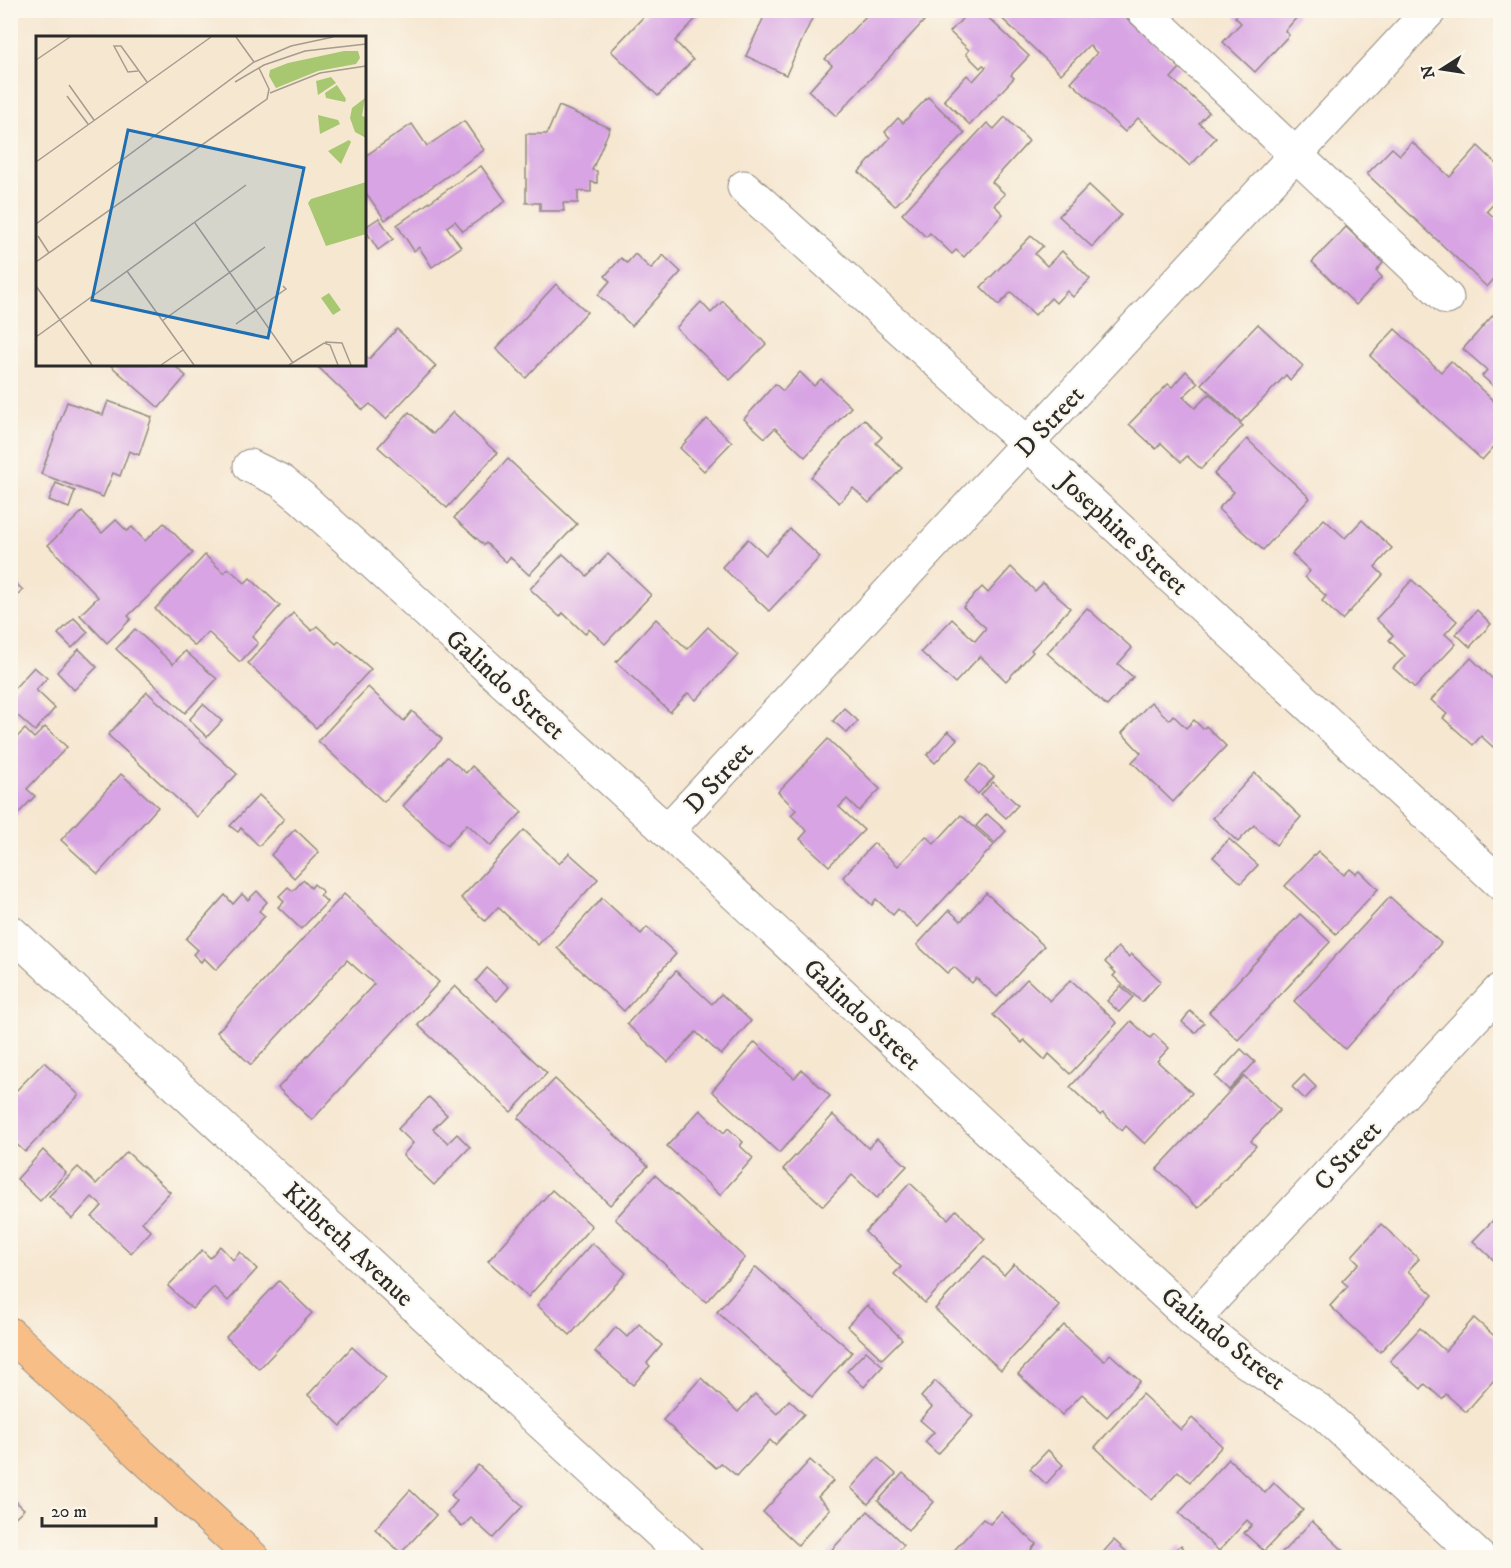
<svg xmlns="http://www.w3.org/2000/svg" width="1511" height="1568" viewBox="0 0 1511 1568" font-family="'IM FELL DW Pica',serif">
<style>
.building{fill:#d8a4e4}
.lines{fill:none;stroke-linecap:round;stroke-linejoin:round}
.minor-casing{stroke:#90897e;stroke-width:35}
.major-casing{stroke:#90897e;stroke-width:35}
.minor{stroke:#fff;stroke-width:33}
.major{stroke:#f7be87;stroke-width:33}
.labels{text-anchor:middle;stroke-width:4.5;stroke-linejoin:round;paint-order:stroke}
.street-label{font-size:26px;fill:#2b2b2b;stroke:#fbf7ec}
.inset-road{fill:none;stroke:#a59c8f;stroke-width:1.5}
.view{fill:#1f6fb2;fill-opacity:0.15;stroke:#1f6fb2;stroke-width:3}
.inset-edge{fill:none;stroke:#2b2b2b;stroke-width:3}
</style>
<rect width="100%" height="100%" fill="#fbf7ec"/>
<filter id="ink" filterUnits="userSpaceOnUse"><feTurbulence type="fractalNoise" baseFrequency=".0167" numOctaves="2"/><feDisplacementMap in="SourceGraphic" scale="12" xChannelSelector="R" yChannelSelector="G"/><feConvolveMatrix kernelMatrix="1 2 1 2 8 2 1 2 1" color-interpolation-filters="sRGB"/></filter>
<filter id="wash" filterUnits="userSpaceOnUse"><feTurbulence type="fractalNoise" baseFrequency=".008" numOctaves="4" result="noise"/><feDisplacementMap in="SourceGraphic" scale="24" xChannelSelector="R" yChannelSelector="G"/><feGaussianBlur stdDeviation="1.35" result="paint"/><feColorMatrix in="noise" values="0 0 0 0 0 0 0 0 0 0 0 0 0 0 0 0 0 1.4 0 .05"/><feComposite in="paint" operator="in"/></filter>
<g filter="url(#wash)">
<rect width="100%" height="100%" fill="#f6e7d1"/>
<g id="blocks">
<g class="building">
<polygon points="650,10 704,10 675,41 693,60 658,96 611,51"/>
<polygon points="767,10 816,10 786,75 746,56"/>
<polygon points="865,10 913,10 924,21 836,116 809,91 832,65 825,59 868,14"/>
<polygon points="970,10 980,10 1029,56 1011,75 1014,78 970,125 944,100 967,75 973,81 986,67 983,65 980,68 966,54 969,50 950,32"/>
<polygon points="993,10 1118,10 1180,68 1171,78 1209,112 1199,123 1216,138 1190,166 1138,118 1125,132 1071,82 1097,53 1089,45 1061,74"/>
<polygon points="1242,10 1292,10 1298,16 1285,31 1289,35 1255,72 1223,42 1241,23 1235,17"/>
<polygon points="928,97 965,133 895,206 859,172 890,138 885,132 898,118 903,123"/>
<polygon points="559,106 610,128 592,170 597,171 597,183 591,182 591,192 578,191 578,203 563,203 564,211 540,211 540,203 526,203 526,134 547,134"/>
<polygon points="1005,117 1029,141 992,182 1005,194 994,205 1003,214 964,257 956,250 952,254 930,233 926,237 902,214 987,123 994,129"/>
<polygon points="464,121 484,150 385,220 364,190 364,157 412,124 427,146"/>
<polygon points="1412,142 1450,177 1478,146 1500,167 1500,197 1487,211 1500,223 1500,272 1487,287 1367,174 1392,148 1400,155"/>
<polygon points="481,166 506,201 463,231 455,221 447,227 461,247 432,267 419,247 414,251 397,225"/>
<polygon points="1089,185 1121,215 1092,247 1059,216"/>
<polygon points="379,218 393,239 378,250 364,228"/>
<polygon points="1346,227 1383,263 1376,271 1382,277 1356,305 1312,262"/>
<polygon points="1031,236 1043,246 1035,254 1047,266 1062,251 1090,279 1073,297 1067,291 1056,303 1051,298 1035,315 1011,292 999,305 981,287"/>
<polygon points="635,254 651,269 663,255 681,272 632,326 598,295 610,281 605,276 621,258 627,263"/>
<polygon points="556,284 587,312 526,378 496,349"/>
<polygon points="723,301 766,344 730,380 676,328 701,302 711,313"/>
<polygon points="1494,314 1500,319 1500,392 1482,376 1487,370 1463,349"/>
<polygon points="1258,324 1303,366 1290,380 1286,375 1241,422 1201,384"/>
<polygon points="397,329 436,366 386,419 370,404 363,410 315,364 364,364 364,355 369,359"/>
<polygon points="1395,329 1441,372 1451,361 1500,407 1500,440 1482,460 1370,356"/>
<polygon points="109,364 176,364 175,366 186,376 159,408"/>
<polygon points="1186,371 1198,383 1183,397 1195,408 1209,394 1243,426 1201,469 1187,456 1181,462 1161,443 1156,449 1129,424 1168,384 1172,387"/>
<polygon points="800,372 814,386 821,379 851,407 805,457 775,428 765,438 744,419 775,384 783,391"/>
<polygon points="108,401 152,417 139,455 129,451 120,476 113,473 103,497 41,474 67,402 103,415"/>
<polygon points="409,412 433,434 453,412 497,453 447,508 378,447"/>
<polygon points="707,419 732,442 704,471 680,448"/>
<polygon points="864,419 882,437 876,443 902,468 869,503 853,488 839,503 811,477"/>
<polygon points="1247,439 1310,498 1263,550 1218,509 1234,492 1214,474"/>
<polygon points="508,459 577,524 529,575 510,557 506,562 486,543 484,545 454,518"/>
<polygon points="56,483 75,491 69,508 49,500"/>
<polygon points="82,512 102,533 116,520 127,531 132,527 145,541 164,523 193,553 128,616 131,619 107,643 80,615 98,597 48,545"/>
<polygon points="1324,519 1345,538 1362,520 1392,548 1375,567 1383,575 1342,620 1322,601 1326,596 1305,577 1310,571 1292,554"/>
<polygon points="790,529 820,557 769,611 722,567 748,539 766,555"/>
<polygon points="563,554 587,576 608,554 651,595 605,644 589,629 585,634 563,613 560,617 530,589"/>
<polygon points="205,555 224,573 228,568 245,583 250,578 280,606 252,637 258,643 240,662 208,632 195,646 155,609"/>
<polygon points="1011,567 1035,591 1043,583 1070,608 1031,650 1033,652 1006,681 980,656 955,683 921,652 952,619 975,641 986,628 963,607 982,587 988,593"/>
<polygon points="10,578 23,590 10,603"/>
<polygon points="1412,580 1457,621 1445,634 1456,644 1415,688 1393,668 1405,656 1389,640 1393,635 1376,619"/>
<polygon points="1087,608 1132,648 1118,664 1133,677 1107,706 1047,653"/>
<polygon points="1477,610 1491,624 1470,647 1456,634"/>
<polygon points="293,613 312,631 317,626 336,644 339,641 371,669 316,728 248,663"/>
<polygon points="74,618 88,632 72,648 58,634"/>
<polygon points="656,619 687,649 708,627 738,655 696,700 688,693 670,712 616,662"/>
<polygon points="135,629 173,664 185,651 217,679 185,713 116,649"/>
<polygon points="79,649 97,667 74,690 57,672"/>
<polygon points="1471,658 1500,686 1500,739 1493,747 1481,736 1473,745 1443,718 1447,714 1431,700"/>
<polygon points="34,667 47,678 36,690 55,708 35,731 10,709 10,693"/>
<polygon points="368,687 404,721 412,711 442,739 384,802 318,741"/>
<polygon points="147,692 237,774 197,817 108,735"/>
<polygon points="1151,702 1169,720 1173,715 1186,728 1194,720 1203,729 1206,726 1226,746 1173,802 1132,762 1141,753 1122,733"/>
<polygon points="203,704 222,721 207,737 189,720"/>
<polygon points="844,708 858,721 847,733 833,721"/>
<polygon points="45,727 67,747 27,789 35,796 10,822 10,744 25,729 34,738"/>
<polygon points="948,731 957,739 935,763 927,755"/>
<polygon points="828,739 880,789 859,811 847,799 839,807 864,830 829,866 800,839 807,831 791,815 796,810 778,792"/>
<polygon points="447,757 466,773 472,766 522,812 491,846 467,824 447,846 403,806"/>
<polygon points="980,764 994,777 978,794 965,781"/>
<polygon points="1255,773 1301,817 1276,845 1254,825 1238,842 1213,818"/>
<polygon points="121,774 158,807 98,874 61,840"/>
<polygon points="993,782 1018,805 1006,818 981,795"/>
<polygon points="259,795 284,819 259,846 241,828 238,832 230,826"/>
<polygon points="987,814 1006,831 995,843 976,826"/>
<polygon points="961,815 994,845 918,927 898,909 893,915 876,899 872,905 843,877 874,843 898,866 926,836 934,844"/>
<polygon points="295,829 319,852 294,878 271,855"/>
<polygon points="524,830 559,864 569,853 598,879 538,945 498,907 485,921 461,898"/>
<polygon points="1229,839 1258,865 1241,883 1213,857"/>
<polygon points="1318,851 1344,875 1350,869 1356,874 1360,871 1378,889 1336,934 1285,886"/>
<polygon points="303,880 311,888 314,884 323,892 320,895 327,902 301,929 278,907 284,901 279,896 288,887 293,891"/>
<polygon points="257,891 267,902 259,911 265,916 216,970 204,958 201,962 193,954 198,950 186,939 225,895 233,904 242,894 248,900"/>
<polygon points="986,893 1044,946 997,997 976,978 972,983 954,967 947,973 917,945 949,910 961,921"/>
<polygon points="344,894 439,982 312,1120 278,1088 374,984 347,960 251,1065 217,1032"/>
<polygon points="1390,897 1441,943 1345,1049 1294,1001"/>
<polygon points="602,898 641,934 647,927 676,954 624,1011 557,948"/>
<polygon points="1300,914 1330,942 1238,1040 1209,1012"/>
<polygon points="1118,947 1129,957 1131,954 1161,981 1142,1002 1113,976 1116,973 1105,962"/>
<polygon points="487,968 509,987 497,1001 476,981"/>
<polygon points="676,971 712,1004 721,994 751,1021 721,1055 696,1032 668,1062 627,1024"/>
<polygon points="1027,979 1050,1001 1071,980 1117,1023 1070,1074 1049,1054 1045,1060 1024,1040 1022,1043 993,1015"/>
<polygon points="455,986 547,1073 511,1112 418,1025"/>
<polygon points="1121,986 1133,997 1119,1012 1107,1001"/>
<polygon points="1190,1011 1204,1023 1195,1033 1182,1022"/>
<polygon points="1131,1021 1150,1038 1154,1034 1169,1048 1157,1061 1192,1093 1145,1144 1126,1126 1122,1131 1103,1113 1100,1115 1070,1087"/>
<polygon points="755,1042 794,1078 802,1070 830,1096 779,1153 712,1091"/>
<polygon points="1241,1049 1255,1062 1229,1090 1215,1077"/>
<polygon points="44,1062 79,1095 25,1152 10,1138 10,1097"/>
<polygon points="1304,1075 1316,1087 1305,1099 1292,1087"/>
<polygon points="1244,1076 1280,1110 1251,1141 1256,1146 1198,1208 1157,1169"/>
<polygon points="555,1079 648,1166 610,1205 518,1118"/>
<polygon points="429,1097 447,1115 433,1129 448,1143 457,1134 470,1147 434,1185 403,1155 413,1143 398,1129"/>
<polygon points="700,1110 724,1133 728,1128 743,1142 740,1146 753,1158 720,1195 667,1146"/>
<polygon points="833,1115 868,1148 877,1139 907,1166 877,1198 852,1175 823,1206 783,1169"/>
<polygon points="43,1150 66,1173 40,1201 17,1179"/>
<polygon points="127,1152 170,1192 142,1222 151,1231 131,1253 92,1217 102,1206 92,1197 72,1219 49,1196 78,1167 96,1184"/>
<polygon points="655,1175 745,1258 706,1302 615,1219"/>
<polygon points="910,1183 948,1219 956,1210 985,1239 925,1303 894,1274 901,1267 865,1232"/>
<polygon points="552,1190 592,1226 528,1297 488,1261"/>
<polygon points="1500,1213 1500,1266 1473,1241"/>
<polygon points="1381,1224 1419,1259 1408,1271 1433,1295 1380,1352 1330,1306 1348,1286 1342,1281 1359,1263 1352,1256"/>
<polygon points="592,1243 626,1273 570,1335 537,1305"/>
<polygon points="220,1246 233,1260 240,1252 257,1269 228,1301 214,1287 192,1309 168,1286 202,1250 210,1258"/>
<polygon points="984,1256 1004,1275 1014,1264 1060,1306 1001,1370 935,1309"/>
<polygon points="756,1267 852,1352 812,1397 717,1312"/>
<polygon points="279,1281 312,1313 259,1369 226,1337"/>
<polygon points="867,1305 902,1339 882,1359 847,1326"/>
<polygon points="1474,1318 1500,1341 1500,1373 1466,1412 1446,1394 1442,1399 1425,1384 1421,1389 1390,1361 1420,1328 1445,1351"/>
<polygon points="639,1324 662,1345 647,1363 650,1366 633,1385 595,1352 616,1327 627,1337"/>
<polygon points="1064,1325 1104,1361 1110,1354 1140,1381 1107,1417 1082,1394 1062,1415 1018,1374"/>
<polygon points="352,1347 386,1378 341,1426 308,1395"/>
<polygon points="866,1351 883,1366 864,1387 847,1371"/>
<polygon points="701,1378 738,1412 755,1394 777,1414 789,1400 804,1414 775,1445 770,1440 737,1476 721,1463 716,1468 663,1420"/>
<polygon points="935,1381 973,1416 938,1454 925,1442 934,1432 920,1420 932,1407 921,1397"/>
<polygon points="1142,1394 1181,1430 1192,1418 1222,1446 1190,1482 1178,1471 1152,1500 1095,1447"/>
<polygon points="1048,1450 1063,1465 1046,1484 1030,1469"/>
<polygon points="878,1458 896,1474 868,1504 851,1488"/>
<polygon points="1229,1459 1265,1493 1274,1483 1303,1510 1264,1551 1244,1533 1252,1525 1247,1520 1219,1551 1179,1513"/>
<polygon points="810,1460 833,1481 818,1497 830,1509 798,1545 763,1512"/>
<polygon points="478,1465 523,1506 493,1538 471,1518 462,1527 447,1513 457,1501 451,1495"/>
<polygon points="903,1473 934,1502 908,1530 878,1501"/>
<polygon points="410,1490 436,1515 401,1553 375,1529"/>
<polygon points="10,1496 24,1509 10,1522"/>
<polygon points="868,1511 904,1545 892,1558 824,1558"/>
<polygon points="1001,1512 1036,1544 1024,1558 947,1558 983,1519 990,1524"/>
<polygon points="1312,1521 1347,1554 1343,1558 1277,1558"/>
<polygon points="1114,1540 1130,1555 1128,1558 1098,1558"/>
<polygon points="1181,1545 1191,1558 1165,1558"/>
</g>
</g>
</g>
<g filter="url(#ink)">
<use href="#blocks" fill-opacity="0" stroke="#90897e" stroke-width="1.5"/>
<g class="lines">
<g class="minor-casing">
<g id="minor">
<polyline points="1143,10 1447,298"/>
<polyline points="744,187 1028,444 1500,883"/>
<polyline points="250,466 281,481 301,497 667,831 1193,1320 1244,1360 1323,1413 1480,1558"/>
<polyline points="667,831 1430,10"/>
<polyline points="10,931 687,1558"/>
<polyline points="1193,1320 1500,990"/>
</g>
</g>
<g class="major-casing">
<polyline id="major" points="10,1334 253,1558"/>
</g>
<use href="#minor" class="minor"/>
<use href="#major" class="major"/>
</g>
</g>
<g class="labels">
<g class="street-label">
<text transform="translate(1049 421) rotate(-47)" y="9">D Street</text>
<text transform="translate(1124 533) rotate(43)" y="9">Josephine Street</text>
<text transform="translate(506 684) rotate(42)" y="9">Galindo Street</text>
<text transform="translate(718 777) rotate(-47)" y="9">D Street</text>
<text transform="translate(863 1014) rotate(43)" y="9">Galindo Street</text>
<text transform="translate(1347 1155) rotate(-47)" y="9">C Street</text>
<text transform="translate(349 1244) rotate(43)" y="9">Kilbreth Avenue</text>
<text transform="translate(1224 1338) rotate(38)" y="9">Galindo Street</text>
</g>
</g>
<g transform="translate(36 36)">
<rect width="330" height="330" fill="#f6e7d1"/>
<path d="M308,15H322L324,22L320,28L282,35L240,52L233,40L234,34L252,27ZM295,41L300,47L282,59L280,45ZM301,49L310,63L309,66L290,62L289,57ZM329,62L326,80L330,81V102L319,96L314,82L316,72ZM282,79L302,84L304,88L284,98ZM313,104L315,106L305,128L292,115ZM330,146V198L290,210L272,167L275,163ZM293,257L305,274L297,279L285,262Z" fill="#a7c871"/>
<path class="inset-road" d="M200,1L218,26M330,3V39M0,24L34,1M102,35L92,36L78,10H85L111,46M199,46L228,29L269,15L330,8M33,49L58,84M234,57L284,37L330,30M31,60L52,88M0,126L175,1M159,187L257,327M0,188L218,26L255,10L297,1M2,200L13,217M0,226L231,63L233,53L223,32M91,235L158,329M0,250L56,329M126,285L229,211M200,288L250,253L247,250M0,301L210,149M289,306L306,307L315,329M125,329L147,314M253,329L288,307L294,309L302,329"/>
<path class="view" d="M92,94L268,132L232,302L56,264Z"/>
<rect width="330" height="330" class="inset-edge"/>
</g>
<rect width="1511" height="1568" fill="none" stroke="#fbf7ec" stroke-width="36"/>
<g transform="translate(1442 69) rotate(258)" stroke="#fbf7ec" stroke-width="4.5" paint-order="stroke">
<path d="M0-4.5L10 22L0 15L-10 22Z" fill="#2b2b2b"/>
<text y="-9" font-size="16" font-weight="bold" text-anchor="middle" fill="#2b2b2b">N</text>
</g>
<path d="M42 1517v9h114v-9" fill="none" stroke="#2b2b2b" stroke-width="3"/>
<text x="51" y="1517" font-size="18" fill="#2b2b2b" stroke="#fbf7ec" stroke-width="4.5" paint-order="stroke">20 m</text>
</svg>
